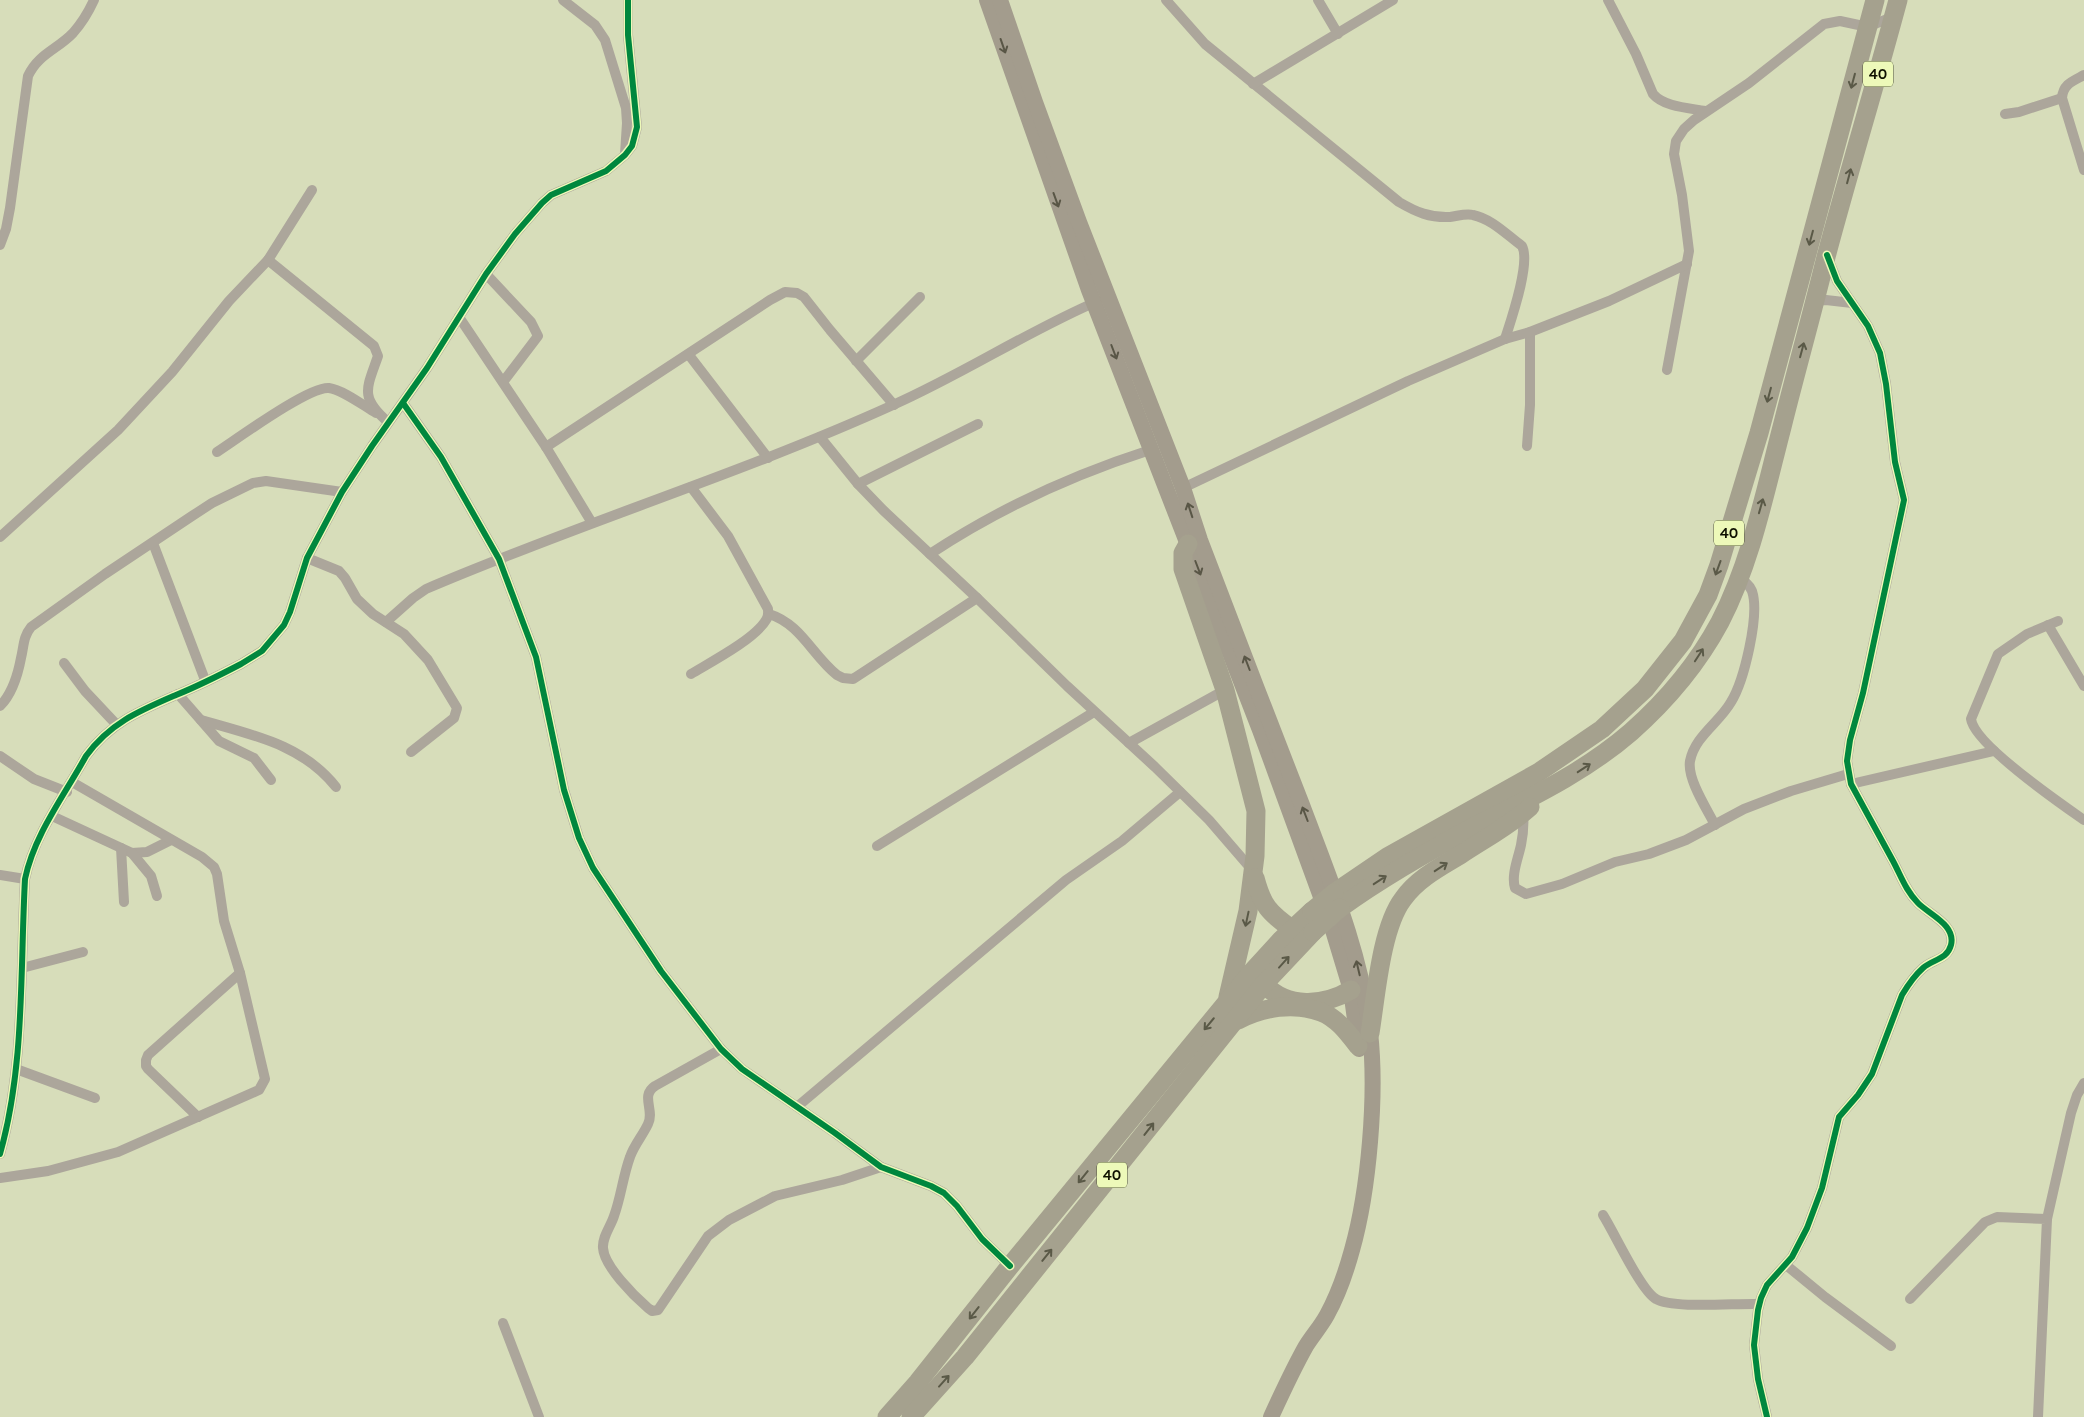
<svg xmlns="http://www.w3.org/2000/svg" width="2084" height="1417" viewBox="0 0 2084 1417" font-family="Karla,sans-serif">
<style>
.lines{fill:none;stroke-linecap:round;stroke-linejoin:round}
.street{stroke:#aca69b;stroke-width:10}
.primary{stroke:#a39c8d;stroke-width:16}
.highway{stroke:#a5a18e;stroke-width:19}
.highway-bridge{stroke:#a5a18e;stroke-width:19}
.cycleway-casing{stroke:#edf9b9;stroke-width:9}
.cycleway{stroke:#00873e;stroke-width:6}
.oneway{stroke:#595646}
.oneway2{stroke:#5a5947}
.labels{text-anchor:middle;stroke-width:4.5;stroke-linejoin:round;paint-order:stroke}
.shield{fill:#edf9b9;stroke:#525738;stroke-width:1}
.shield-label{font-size:15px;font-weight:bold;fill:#0f1100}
</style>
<rect width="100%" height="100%" fill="#d7ddba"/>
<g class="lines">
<g class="street">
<polyline points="563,0 595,25 605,40 626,108 627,123 625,154"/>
<path d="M1166,0L1205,44L1399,202C1416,212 1430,218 1450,217C1458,216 1466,213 1473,215C1492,219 1507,235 1522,246C1531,263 1511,320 1505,339"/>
<polyline points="1318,0 1338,34"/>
<path d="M1608,0L1636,54L1653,94C1664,107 1689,108 1705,111"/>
<path d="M2084,75C2073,81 2063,84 2062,98L2084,170"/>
<polyline points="1253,84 1393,0"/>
<polyline points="2005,114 2019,112 2062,98"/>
<path d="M0,245L6,229L10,208L28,76C38,54 58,49 73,33C81,24 89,11 94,0"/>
<path d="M268,260L374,346L378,356C367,388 359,397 388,422"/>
<polyline points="486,274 531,322 538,336 503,382"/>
<polyline points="1815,301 1826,300 1852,303"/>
<polyline points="459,317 546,447 592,523"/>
<polyline points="689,355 768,458"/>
<polyline points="856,361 920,297"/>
<polyline points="1667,370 1689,251 1682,195 1674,154 1676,141 1684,129 1694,120 1749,83 1824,24 1840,21 1868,27 1894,16"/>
<polyline points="403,403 441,457 499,559 536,657 564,790 579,838 593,868 661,971 721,1049 742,1069 835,1133 881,1167 931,1186 944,1193 957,1206 982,1239 1010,1266"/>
<polyline points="820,437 858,484 883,510 977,598 1067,686 1155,767 1209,820 1253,871"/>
<polyline points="1527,446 1530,405 1530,332"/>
<polyline points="546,447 770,300 785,292 797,293 804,297 830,330 894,405"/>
<path d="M217,452C237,439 309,386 329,388C343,390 364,406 376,413"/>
<polyline points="858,484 978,424"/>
<path d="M691,487L728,536L768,609C768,613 769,616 766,620C755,639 711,662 691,674"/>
<polyline points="1183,488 1408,381 1505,339 1530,332 1609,301 1687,264"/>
<polyline points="0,537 118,430 172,372 229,301 268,260 312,190"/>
<polyline points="153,543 205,680"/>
<path d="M930,554C998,509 1072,475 1150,450"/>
<polyline points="307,558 339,571 345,578 357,599 373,614 404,634 428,660 457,708 454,718 411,752"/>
<path d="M769,614C801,624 812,655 837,675L843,678L853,679L977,598"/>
<path d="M2058,621L2027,634L1998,654L1971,719C1974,744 2061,804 2084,820"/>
<path d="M386,622L413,598L426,589C580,523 741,474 893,405C963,374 1028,331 1098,301"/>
<polyline points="2048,625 2084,686"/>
<polyline points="64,663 85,691 116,724"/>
<polyline points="178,694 219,741 254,758 271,780"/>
<path d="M0,706C12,694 18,674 21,658C24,646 23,637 31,627L105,574L192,516L212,503L253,483L266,481L342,492"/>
<path d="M201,720C252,735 302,744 336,787"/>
<polyline points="1129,743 1225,690"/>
<polyline points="0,756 34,779 67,792"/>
<polyline points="1851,784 1994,751"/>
<path d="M1523,814C1524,824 1523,835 1521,845C1518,859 1511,875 1515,888L1526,894L1562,884L1615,862L1649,854L1686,840L1744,809L1791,791L1848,774"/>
<polyline points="52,816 132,853 147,852 171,840"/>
<path d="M1715,825C1707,809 1687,779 1690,761C1695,736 1719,723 1731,702C1744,681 1760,615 1752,591C1749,584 1744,581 1739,578"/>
<polyline points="877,846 1094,712"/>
<polyline points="121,848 124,902"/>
<polyline points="132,853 151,876 157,896"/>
<polyline points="0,875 25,879"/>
<polyline points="22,968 83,952"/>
<path d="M721,1049L655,1086C640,1096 655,1110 648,1124C643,1135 634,1145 630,1157C623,1176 621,1197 614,1216C611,1226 602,1237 603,1248C604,1266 634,1296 648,1308L652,1311L658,1310L708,1236L729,1220L775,1196L842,1180L881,1167"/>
<polyline points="16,1069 95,1098"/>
<polyline points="798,1106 1066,880 1122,841 1180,792"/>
<polyline points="198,1117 148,1069 146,1066 146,1060 148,1055 240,973"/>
<path d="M0,1154C25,1065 20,971 25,879C34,835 64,796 86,756C110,723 139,711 176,695C198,686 220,675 241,664L262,651L284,625L290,612L307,558L342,492L372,446L427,368L486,274L515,234L542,203L551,195L606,171L625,155L632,146L637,127L628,35V0"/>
<polyline points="0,1178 48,1171 118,1152 259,1090 265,1079 240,973 224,921 217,874 214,867 202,857 72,782"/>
<path d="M1603,1215C1614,1232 1641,1291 1656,1299C1673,1309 1736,1303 1759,1304"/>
<polyline points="2047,1219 2071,1113 2077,1095 2084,1083"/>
<polyline points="1786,1265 1825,1297 1891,1346"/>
<polyline points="1910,1299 1985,1222 1997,1217 2047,1219 2038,1417"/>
<polyline points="503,1323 539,1417"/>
<path d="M1767,1417L1758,1379L1754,1345L1758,1310L1761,1298L1767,1285L1792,1257L1807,1228L1822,1188L1839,1117L1858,1095L1872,1074L1902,995C1908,985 1914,976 1923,968C1933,959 1947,960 1951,945C1956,925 1930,915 1918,903C1906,891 1901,876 1893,861C1879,835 1865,810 1851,784L1847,761L1850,740L1863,693L1904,500L1895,462L1886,384L1880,353L1868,326L1837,281L1828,258"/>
</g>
<g class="primary">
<polyline points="987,0 1089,290 1260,730 1332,927 1351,990 1359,1049"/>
<path d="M1000,0L1035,102L1079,222L1183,488L1200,540C1233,628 1268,717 1302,805C1329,877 1362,955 1370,1032C1377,1094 1369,1190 1352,1250C1346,1272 1338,1295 1327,1315C1321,1326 1313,1335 1306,1346C1293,1369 1282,1393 1271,1417"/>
</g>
<g class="highway">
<polyline points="1188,544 1183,553 1183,569 1225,690 1256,811 1255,856 1248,911 1228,997"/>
<path d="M1255,878C1262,905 1269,913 1292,929"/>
<polyline points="1334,893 1387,857 1539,772 1602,729 1645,689 1683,641 1708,595 1719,565 1759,433 1875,0"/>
<path d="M1340,908C1384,876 1432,849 1481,823C1534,796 1586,771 1631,732C1666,701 1698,663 1720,622C1751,562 1765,492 1782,427C1796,371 1812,314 1826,257C1849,171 1875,86 1898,0"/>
<path d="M1264,984C1287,1009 1324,1006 1351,990"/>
<path d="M1238,1020C1263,1007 1294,1002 1321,1012C1337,1018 1348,1033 1358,1046"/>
<path d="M1370,1033C1376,996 1381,928 1403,899C1417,879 1440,867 1460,855C1484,839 1509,826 1530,807"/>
<polyline points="887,1417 918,1382 1010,1266 1250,974 1281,940 1312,911"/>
<polyline points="911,1417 965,1357 1264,984 1313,932"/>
</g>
<g class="highway-bridge">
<polyline points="1312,911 1334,893"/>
<polyline points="1313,932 1340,908"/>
</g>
<g class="cycleway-casing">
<g id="cycleway">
<polyline points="403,403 441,457 499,559 536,657 564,790 579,838 593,868 661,971 721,1049 742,1069 835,1133 881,1167 931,1186 944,1193 957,1206 982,1239 1010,1266"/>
<path d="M0,1154C25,1065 20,971 25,879C34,835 64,796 86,756C110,723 139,711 176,695C198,686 220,675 241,664L262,651L284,625L290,612L307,558L342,492L372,446L427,368L486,274L515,234L542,203L551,195L606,171L625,155L632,146L637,127L628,35V0"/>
<path d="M1767,1417L1758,1379L1754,1345L1758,1310L1761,1298L1767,1285L1792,1257L1807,1228L1822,1188L1839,1117L1858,1095L1872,1074L1902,995C1908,985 1914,976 1923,968C1933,959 1947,960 1951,945C1956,925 1930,915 1918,903C1906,891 1901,876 1893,861C1879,835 1865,810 1851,784L1847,761L1850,740L1863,693L1904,500L1895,462L1886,384L1880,353L1868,326L1837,281L1827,255"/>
</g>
</g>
<use href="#cycleway" class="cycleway"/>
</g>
<defs><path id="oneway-shaft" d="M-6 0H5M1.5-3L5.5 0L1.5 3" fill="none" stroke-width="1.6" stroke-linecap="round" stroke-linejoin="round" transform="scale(1.25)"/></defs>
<g class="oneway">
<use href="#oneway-shaft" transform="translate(1003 46) rotate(71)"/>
<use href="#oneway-shaft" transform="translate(1056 200) rotate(70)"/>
<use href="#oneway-shaft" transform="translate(1114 352) rotate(69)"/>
<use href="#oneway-shaft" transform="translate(1190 510) rotate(-108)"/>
<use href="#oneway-shaft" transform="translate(1198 568) rotate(69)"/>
<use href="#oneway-shaft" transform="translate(1247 663) rotate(-111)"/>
<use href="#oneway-shaft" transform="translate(1305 814) rotate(-111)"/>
<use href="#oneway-shaft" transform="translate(1358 968) rotate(-103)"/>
</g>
<g class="oneway2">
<use href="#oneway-shaft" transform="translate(1853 81) rotate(105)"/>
<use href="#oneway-shaft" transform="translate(1849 176) rotate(-75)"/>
<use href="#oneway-shaft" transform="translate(1811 238) rotate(105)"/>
<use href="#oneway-shaft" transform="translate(1802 350) rotate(-75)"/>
<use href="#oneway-shaft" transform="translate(1769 395) rotate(105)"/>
<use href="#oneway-shaft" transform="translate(1761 506) rotate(-74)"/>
<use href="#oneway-shaft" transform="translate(1718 568) rotate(110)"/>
<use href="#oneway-shaft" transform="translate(1699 655) rotate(-57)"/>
<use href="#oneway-shaft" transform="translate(1584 768) rotate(-33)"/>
<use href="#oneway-shaft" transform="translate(1441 867) rotate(-33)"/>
<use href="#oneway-shaft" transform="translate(1380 880) rotate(-33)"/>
<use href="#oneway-shaft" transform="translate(1247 919) rotate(102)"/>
<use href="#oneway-shaft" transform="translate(1284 962) rotate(-48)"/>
<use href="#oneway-shaft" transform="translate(1209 1024) rotate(130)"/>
<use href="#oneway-shaft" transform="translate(1149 1129) rotate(-52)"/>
<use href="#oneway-shaft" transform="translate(1083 1177) rotate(129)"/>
<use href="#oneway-shaft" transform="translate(1047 1255) rotate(-51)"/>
<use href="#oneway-shaft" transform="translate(974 1313) rotate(128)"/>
<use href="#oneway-shaft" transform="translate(944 1381) rotate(-48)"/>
</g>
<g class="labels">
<g class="shield">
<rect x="1863" y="61.5" width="30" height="25" rx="4"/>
<rect x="1714" y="520.5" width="30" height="25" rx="4"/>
<rect x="1097" y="1162.5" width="30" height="25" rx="4"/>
</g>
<g class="shield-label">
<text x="1878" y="79">40</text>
<text x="1729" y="538">40</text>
<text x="1112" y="1180">40</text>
</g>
</g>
</svg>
